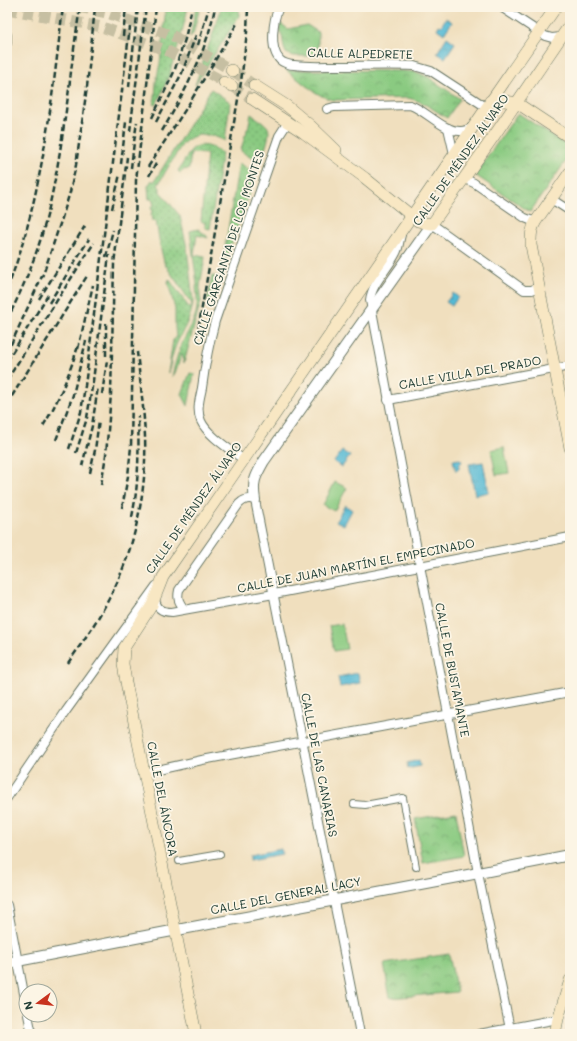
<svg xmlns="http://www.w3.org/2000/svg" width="577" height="1041" viewBox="0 0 577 1041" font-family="Mali,sans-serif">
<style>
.grass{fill:url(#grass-dots);stroke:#54845a}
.park{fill:url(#park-crowns);stroke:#54845a}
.pitch{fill:#8aca81;stroke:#54845a}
.water{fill:url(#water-ripples);stroke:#3a7b84}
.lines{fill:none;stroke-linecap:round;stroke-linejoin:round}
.secondary-tunnel{stroke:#c6bfa2;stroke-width:11;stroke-dasharray:11 5.5;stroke-linecap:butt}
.pedestrian-casing{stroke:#687664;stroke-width:8}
.minor-casing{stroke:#687664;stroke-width:10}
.tertiary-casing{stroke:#687664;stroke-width:12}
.secondary-casing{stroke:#687664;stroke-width:12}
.pedestrian{stroke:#fff;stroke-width:6}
.minor{stroke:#fff;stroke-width:8}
.tertiary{stroke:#fff;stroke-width:10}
.secondary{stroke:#f8e7c3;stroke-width:11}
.rail{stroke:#1f3d34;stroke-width:2.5;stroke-dasharray:6 3;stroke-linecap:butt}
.labels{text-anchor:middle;stroke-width:3.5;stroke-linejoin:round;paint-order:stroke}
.street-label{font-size:12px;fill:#1f3d34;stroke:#fcf5e5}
</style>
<defs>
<pattern id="grass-dots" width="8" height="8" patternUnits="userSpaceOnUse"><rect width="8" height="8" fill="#8aca81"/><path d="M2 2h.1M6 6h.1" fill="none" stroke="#70a56a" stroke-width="1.8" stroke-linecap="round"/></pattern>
<pattern id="park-crowns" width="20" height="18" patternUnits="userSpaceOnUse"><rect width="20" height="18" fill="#8aca81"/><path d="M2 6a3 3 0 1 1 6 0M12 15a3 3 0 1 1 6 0" fill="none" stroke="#70a56a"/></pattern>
<pattern id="water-ripples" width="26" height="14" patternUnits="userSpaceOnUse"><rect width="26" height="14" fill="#55b9d4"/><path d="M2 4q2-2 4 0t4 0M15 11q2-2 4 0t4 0" fill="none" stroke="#4698ad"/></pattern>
</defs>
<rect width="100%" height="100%" fill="#fcf5e5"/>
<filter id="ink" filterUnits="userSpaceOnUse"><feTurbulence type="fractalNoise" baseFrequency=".025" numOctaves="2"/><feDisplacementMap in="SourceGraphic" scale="8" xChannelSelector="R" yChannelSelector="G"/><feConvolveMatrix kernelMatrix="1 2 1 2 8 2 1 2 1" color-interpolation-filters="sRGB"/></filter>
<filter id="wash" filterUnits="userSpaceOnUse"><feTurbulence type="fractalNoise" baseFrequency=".012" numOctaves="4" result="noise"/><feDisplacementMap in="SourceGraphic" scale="16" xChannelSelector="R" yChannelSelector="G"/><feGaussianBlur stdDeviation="0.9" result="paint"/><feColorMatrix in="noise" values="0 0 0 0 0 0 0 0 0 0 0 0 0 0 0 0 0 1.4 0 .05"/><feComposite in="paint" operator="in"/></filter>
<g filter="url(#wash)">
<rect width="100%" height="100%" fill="#f0dfbe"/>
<g class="grass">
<path d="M166,7H188C185,21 181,36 177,50C175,58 171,65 170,74L156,105L153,104L155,98L156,82L160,63Z"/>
<polygon points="196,7 200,7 193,34 190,37"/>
<polygon points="221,7 239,7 239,16 195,85 219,16"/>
<path d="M211,89L230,102L225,141C210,133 194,131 182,145C179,149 176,154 174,158C168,167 163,176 158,185L160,188V192L163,195L180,216L187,248L193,300C193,316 182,331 176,345C172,354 171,364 168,373L173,340L175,339L176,337L175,328V309L168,282L169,279L190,309L192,304L168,269L167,266H165L160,245L156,221H152L151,215L152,213L151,206H153L154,207V205L152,199H149L148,186L152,180L154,182Z"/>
<path d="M251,114C256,118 263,121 267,126C273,132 263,153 261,161L257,162L241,151C242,144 244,141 245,135H246L247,129H248Z"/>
<polygon points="202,145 212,147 222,153 210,229 205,228 205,223 201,221 207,154 191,153 189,169 183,170 180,173 178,171 191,150 195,147"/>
<polygon points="239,163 253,172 255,176 211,304 207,303 212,276 220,277"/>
<path d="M198,229L206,235L208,238L197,235L194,255L205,257C204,270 197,288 201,301L184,363L182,353L175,373L172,377C174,366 177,356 181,346C186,334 195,322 197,308C198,301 196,293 196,286L197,285L190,231Z"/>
<polygon points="190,373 194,374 188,406 182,394"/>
</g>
<g class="park">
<polygon points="280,23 288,29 307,25 318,32 318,56 293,56 286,53 284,48 282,35 280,32 279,25"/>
<path d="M286,70L403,71L416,72L428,77L460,99L447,118C434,110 423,101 408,98L333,100C317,97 300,80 286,70Z"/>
<polygon points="518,113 570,148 570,155 530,212 475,175"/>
<polygon points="456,812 464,856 423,863 415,819"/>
<polygon points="449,954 457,992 390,998 384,964"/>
</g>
<g class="pitch">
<polygon points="504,447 509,473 496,475 491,450"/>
<polygon points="335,482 347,488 334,511 323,505"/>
<polygon points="342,624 347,649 334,651 329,626"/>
</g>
<g class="water">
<polygon points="446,18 452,22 444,34 437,29 439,25 441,26"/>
<polygon points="447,37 455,43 445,58 437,53"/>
<polygon points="453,293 458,297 452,306 446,302"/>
<polygon points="342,451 350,456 342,467 334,462"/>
<polygon points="460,459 461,460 462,462 459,465 459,469 456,471 453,460"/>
<polygon points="483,462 489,492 475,495 469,464"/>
<polygon points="345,505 352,510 344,525 336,521"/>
<polygon points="358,673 360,683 340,687 338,677"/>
<polygon points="419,760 420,766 408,769 407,763"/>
<polygon points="281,849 282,854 250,860 250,855"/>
</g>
</g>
<g filter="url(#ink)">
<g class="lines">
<g class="secondary-tunnel">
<polyline points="78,7 107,13 173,36 231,70"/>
<polyline points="7,9 102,27 168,51 224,82"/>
<polyline points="233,71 254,85"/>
<polyline points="232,86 252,99"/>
</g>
<g class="pedestrian-casing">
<g id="pedestrian">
<polyline points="354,804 365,805 403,798 416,867"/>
<polyline points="323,809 326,809"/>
<polyline points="179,861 220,854"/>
</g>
</g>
<g class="minor-casing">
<g id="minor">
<path d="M279,7C273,20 269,49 280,60C283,63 290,65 294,65C308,67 323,66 337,66C363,66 388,65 414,66L431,71L486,107"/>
<polyline points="501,7 545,36 552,38 561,37"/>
<polyline points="7,35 7,43"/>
<path d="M327,109L334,107L410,105C427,111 444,132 461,131C465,131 469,129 472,127"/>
<polyline points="448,128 454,154"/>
<polyline points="465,179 474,183 525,218 530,220 536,221"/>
<polyline points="551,200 556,202 570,211"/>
<polyline points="432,224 524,290 532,290 539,286"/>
<path d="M401,235C399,241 399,248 396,253C388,269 372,283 370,300L478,873L511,1034"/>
<polyline points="388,400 570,366"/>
<path d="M244,460C231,450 207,435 201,421C196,410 200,398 202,388C205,365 209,343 215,321L279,136L288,122"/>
<path d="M155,598C156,609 162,612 172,612L274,594L570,537"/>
<path d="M184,609C179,602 177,599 179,590L239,504C244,499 248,498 255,500L360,1034"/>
<polyline points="144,773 202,760 570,692"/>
<polyline points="7,798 66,711 156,586"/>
<polyline points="7,905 26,1004"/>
<polyline points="28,1015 32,1034"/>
<polyline points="479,1034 558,1019"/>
</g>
</g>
<g class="tertiary-casing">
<g id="tertiary">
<path d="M255,500C252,482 255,477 264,461L432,224"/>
<polyline points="7,963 156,934 468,875 570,855"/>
</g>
</g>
<g class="secondary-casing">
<g id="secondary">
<polyline points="231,70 233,71"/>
<polyline points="224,82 232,86"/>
<polyline points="254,85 287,106 311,126 336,150"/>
<polyline points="252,99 304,133 365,178 418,221 425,223 432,224 496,133 570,24"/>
<polyline points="490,101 505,101 517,103 570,138"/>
<path d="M570,172L536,221C531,229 531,235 531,245L570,448"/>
<path d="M196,1034L126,682L123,664L124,648L152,605L163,577C293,387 425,197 556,7"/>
<polyline points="555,1034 558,1019 570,980"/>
</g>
</g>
<use href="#pedestrian" class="pedestrian"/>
<use href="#minor" class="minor"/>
<use href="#tertiary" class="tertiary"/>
<use href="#secondary" class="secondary"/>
<g class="rail">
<polyline points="123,36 126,7"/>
<polyline points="198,45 209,7"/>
<polyline points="129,87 138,7"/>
<polyline points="152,118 174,72 185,39 192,7"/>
<polyline points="156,122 182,73 196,35"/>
<polyline points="130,131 146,7"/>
<path d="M162,131C185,92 207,51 215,7"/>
<polyline points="121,164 126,122"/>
<polyline points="148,167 187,107 238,22"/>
<polyline points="131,168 134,142 137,122"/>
<polyline points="149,176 157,162"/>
<polyline points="112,209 120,174"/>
<polyline points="106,257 113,230"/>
<path d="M7,289C12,277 16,264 20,252C45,172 53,89 63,7"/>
<polyline points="39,299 85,226"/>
<polyline points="49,303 89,239"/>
<path d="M7,320C20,294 31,269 40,241C55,192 62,140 69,89C72,61 76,34 80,7"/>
<polyline points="197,336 241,82 247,32 248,7"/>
<polyline points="78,349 93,285"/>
<polyline points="7,353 44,272 62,218 70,192 76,165 87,87 95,7"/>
<polyline points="106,356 106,320"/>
<polyline points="7,361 48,295"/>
<polyline points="7,380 61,294 94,243"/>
<polyline points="102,394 107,361"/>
<polyline points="7,404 87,276"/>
<path d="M43,426C59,401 70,372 79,343"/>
<polyline points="56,440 73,395 86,341"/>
<polyline points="69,449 81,412 85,386 130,27"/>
<polyline points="76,453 87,418 93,381 109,255"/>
<polyline points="82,466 92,426 98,387"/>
<polyline points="90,473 95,450 99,420"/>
<polyline points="101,485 106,455 111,394 114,264 127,157"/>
<polyline points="122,508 128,476 131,447 136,180 156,7"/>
<path d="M132,517C139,483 139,450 138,416"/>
<path d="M68,663C84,640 100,617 113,591C136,544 147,489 145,437C144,409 140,381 137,352"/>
</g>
</g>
</g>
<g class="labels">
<g class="street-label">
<text transform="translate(360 54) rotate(1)" y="4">CALLE ALPEDRETE</text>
<text transform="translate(461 160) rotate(-55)" y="4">CALLE DE MÉNDEZ ÁLVARO</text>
<text transform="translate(229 248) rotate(-72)" y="4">CALLE GARGANTA DE LOS MONTES</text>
<text transform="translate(470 373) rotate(-10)" y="4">CALLE VILLA DEL PRADO</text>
<text transform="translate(194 508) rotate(-55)" y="4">CALLE DE MÉNDEZ ÁLVARO</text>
<text transform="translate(356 566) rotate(-11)" y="4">CALLE DE JUAN MARTÍN EL EMPECINADO</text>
<text transform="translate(452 670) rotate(79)" y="4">CALLE DE BUSTAMANTE</text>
<text transform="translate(319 765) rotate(79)" y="4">CALLE DE LAS CANARIAS</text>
<text transform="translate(162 799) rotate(79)" y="4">CALLE DEL ÁNCORA</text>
<text transform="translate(286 896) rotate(-11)" y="4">CALLE DEL GENERAL LACY</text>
</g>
</g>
<rect width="577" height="1041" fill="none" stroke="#fcf5e5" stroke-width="24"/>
<g transform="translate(38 1003) rotate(255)"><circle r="19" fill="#fcf5e5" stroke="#a4ab9e"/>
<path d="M0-3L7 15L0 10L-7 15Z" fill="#c8321e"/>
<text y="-6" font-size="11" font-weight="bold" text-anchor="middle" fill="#1f3d34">N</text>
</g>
</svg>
